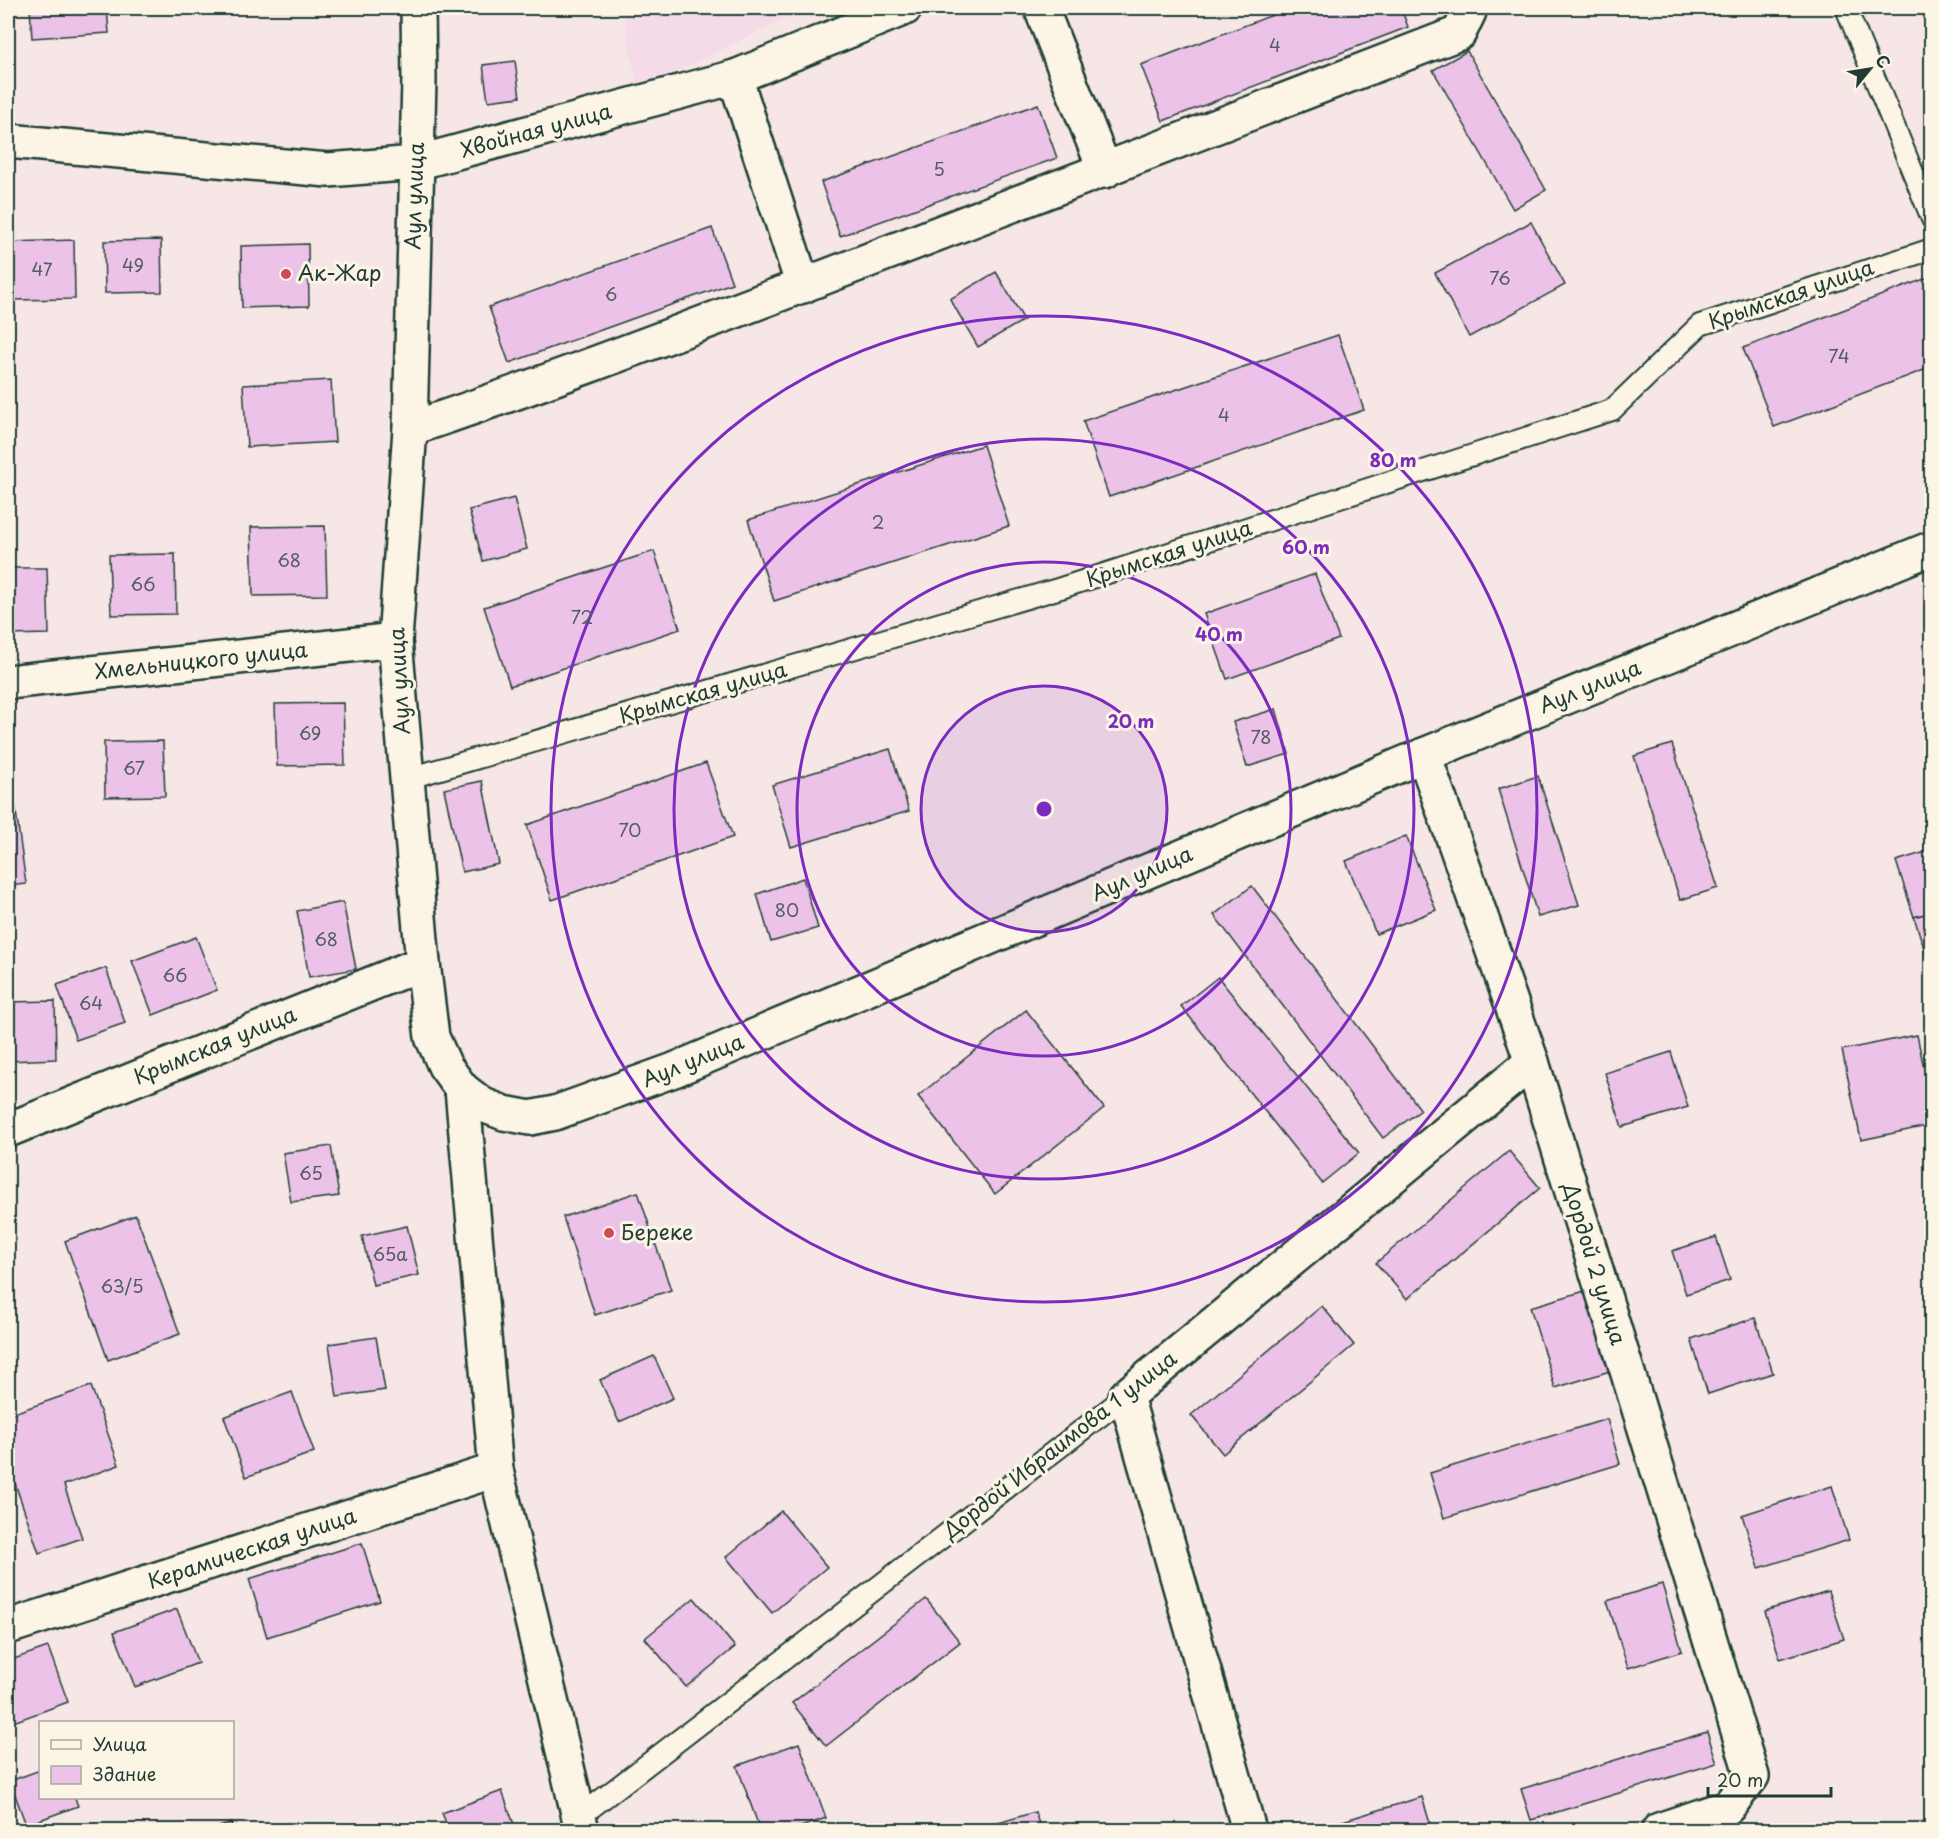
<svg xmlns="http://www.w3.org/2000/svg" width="1939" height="1838" viewBox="0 0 1939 1838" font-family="'Playpen Sans',sans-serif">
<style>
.built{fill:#f4dbe7}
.building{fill:#ecc2e9;stroke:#1f3d34;stroke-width:1.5}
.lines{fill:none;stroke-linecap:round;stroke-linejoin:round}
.lane-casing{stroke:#1f3d34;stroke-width:24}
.street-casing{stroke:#1f3d34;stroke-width:38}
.secondary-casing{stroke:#1f3d34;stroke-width:38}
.lane{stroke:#fcf5e5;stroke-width:20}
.street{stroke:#fcf5e5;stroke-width:33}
.secondary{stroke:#fcf5e5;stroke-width:33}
.ring{fill:none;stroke:#7b2cbf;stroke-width:3}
.poi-dot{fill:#d1495b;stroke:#fcf5e5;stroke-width:2}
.labels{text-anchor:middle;stroke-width:6;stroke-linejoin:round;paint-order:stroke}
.number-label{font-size:18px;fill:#525e61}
.street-label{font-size:21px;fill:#1f3d34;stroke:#fcf5e5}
.poi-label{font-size:21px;fill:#1f3d34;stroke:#fcf5e5;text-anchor:start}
.centre{fill:#7b2cbf;stroke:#fcf5e5;stroke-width:3}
.ring-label{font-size:18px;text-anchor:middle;font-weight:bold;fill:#7b2cbf;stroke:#fcf5e5;stroke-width:6;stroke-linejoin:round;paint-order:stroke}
</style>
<rect width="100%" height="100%" fill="#f7e6e6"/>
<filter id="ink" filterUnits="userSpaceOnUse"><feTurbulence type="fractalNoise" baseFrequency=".0167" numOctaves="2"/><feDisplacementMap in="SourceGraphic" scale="12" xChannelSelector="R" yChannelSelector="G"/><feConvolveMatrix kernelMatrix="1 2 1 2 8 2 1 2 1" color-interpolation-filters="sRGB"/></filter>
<g filter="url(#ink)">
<polygon class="built" points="622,8 807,8 638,90"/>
<g class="building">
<polygon points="30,8 107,8 109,33 32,38"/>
<polygon points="1291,8 1401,8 1408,27 1163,121 1141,65"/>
<polygon points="1467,51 1546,190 1513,209 1433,70"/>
<polygon points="515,61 520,97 488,101 483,65"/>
<polygon points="1038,104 1057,158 840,236 821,182"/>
<polygon points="1531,222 1565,285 1469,337 1435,273"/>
<polygon points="712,228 732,283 509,363 489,307"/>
<polygon points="74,240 75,299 11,300 10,242"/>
<polygon points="161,240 162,292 105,293 104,241"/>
<polygon points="308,244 309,306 242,308 241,246"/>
<polygon points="996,272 1024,320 978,347 950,299"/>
<polygon points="1932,276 1932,367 1774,427 1743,348"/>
<polygon points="1338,335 1364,410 1109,497 1083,421"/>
<polygon points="331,380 335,442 247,447 243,385"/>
<polygon points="983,445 1009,526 774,601 748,520"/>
<polygon points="514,498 527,549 483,561 469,510"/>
<polygon points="325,526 327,595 253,596 251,527"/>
<polygon points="654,551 680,629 510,686 484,607"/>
<polygon points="175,554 176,614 111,615 109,555"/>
<polygon points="8,568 47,568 49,634 8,635"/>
<polygon points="1315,574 1339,639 1227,679 1204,614"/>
<polygon points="343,703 345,765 277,766 275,704"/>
<polygon points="1276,709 1289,754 1247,767 1233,722"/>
<polygon points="163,741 165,796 105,797 104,742"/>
<polygon points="1672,744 1718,888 1680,900 1634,756"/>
<polygon points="890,749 909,811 791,847 772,785"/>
<polygon points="8,753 26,884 8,886"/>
<polygon points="706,763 733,837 552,900 527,825"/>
<polygon points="1538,776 1579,905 1538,917 1498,789"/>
<polygon points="482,781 499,864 462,872 444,789"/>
<polygon points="1406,836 1436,910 1376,934 1346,861"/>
<polygon points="1932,850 1932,912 1914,917 1896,861"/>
<polygon points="803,878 818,928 771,942 757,894"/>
<polygon points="1252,886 1421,1110 1383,1138 1214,915"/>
<polygon points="343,902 356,969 309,977 297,911"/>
<polygon points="1932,912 1932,973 1914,917"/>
<polygon points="196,937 217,990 153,1015 132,961"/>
<polygon points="106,968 125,1023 76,1040 57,985"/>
<polygon points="1218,977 1359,1153 1322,1183 1181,1006"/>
<polygon points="55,1001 56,1059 8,1061 8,1002"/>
<polygon points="1026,1010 1104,1108 995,1194 918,1096"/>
<polygon points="1917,1035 1932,1106 1932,1125 1861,1140 1842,1050"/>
<polygon points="1671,1052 1688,1107 1622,1127 1605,1073"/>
<polygon points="331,1146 339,1196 291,1202 283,1153"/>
<polygon points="1509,1151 1540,1188 1407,1299 1376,1263"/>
<polygon points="638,1192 671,1290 595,1315 563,1217"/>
<polygon points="136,1215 180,1334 108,1360 65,1241"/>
<polygon points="407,1226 419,1275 373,1285 362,1236"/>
<polygon points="1716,1237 1730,1280 1686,1294 1672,1251"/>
<polygon points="1585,1291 1610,1371 1555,1388 1530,1307"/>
<polygon points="1322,1306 1354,1345 1223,1454 1191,1415"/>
<polygon points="1755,1318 1773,1373 1708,1394 1691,1339"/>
<polygon points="376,1337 385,1390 337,1397 329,1344"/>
<polygon points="654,1356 673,1398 619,1422 600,1380"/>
<polygon points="91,1386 119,1465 64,1485 82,1538 39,1553 8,1463 8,1415"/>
<polygon points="292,1392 314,1452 246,1477 224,1417"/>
<polygon points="1607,1419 1620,1464 1444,1518 1430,1473"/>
<polygon points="1832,1486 1849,1540 1759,1568 1742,1515"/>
<polygon points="781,1511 827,1567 772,1613 726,1557"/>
<polygon points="362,1543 380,1601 267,1637 249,1579"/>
<polygon points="1662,1584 1682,1651 1628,1668 1607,1601"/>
<polygon points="1828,1591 1844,1639 1780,1659 1765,1611"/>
<polygon points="694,1598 735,1647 686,1687 645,1638"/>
<polygon points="926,1599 960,1642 826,1746 792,1703"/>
<polygon points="177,1609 198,1663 135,1687 114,1632"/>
<polygon points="48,1647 68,1702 8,1724 8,1661"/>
<polygon points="1707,1732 1717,1763 1531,1820 1521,1789"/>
<polygon points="799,1743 826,1818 793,1830 760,1830 737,1766"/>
<polygon points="40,1770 40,1798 75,1798 78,1806 26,1825 10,1781"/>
<polygon points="502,1791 516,1830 449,1830 442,1813"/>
<polygon points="1422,1797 1432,1830 1313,1830"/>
<polygon points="1035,1812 1041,1830 975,1830"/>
<polygon points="231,1823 234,1830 210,1830"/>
</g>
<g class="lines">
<g class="lane-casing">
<g id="lane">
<polyline points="1846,8 1932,219"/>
<polyline points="406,779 1061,588 1612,410 1700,325 1932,249"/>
<polyline points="579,1817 1126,1396"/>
</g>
</g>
<g class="street-casing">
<g id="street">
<polyline points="1041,8 1105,171"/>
<polyline points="735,77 803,286"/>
<polyline points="8,141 328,170 416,163 735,77 905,8"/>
<path d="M410,429C547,383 682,331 817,280C1032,199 1246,116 1459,33L1469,12L1468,8"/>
<polyline points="8,682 395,640"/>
<polyline points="1424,755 1532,1062 1752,1776 1728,1807 1659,1830"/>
<polyline points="462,1089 496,1470 582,1830"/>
<polyline points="8,1130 423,963"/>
<polyline points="8,1627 496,1470"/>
<polyline points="1249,1830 1126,1396 1532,1062"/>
</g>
</g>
<g class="secondary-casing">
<polyline id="secondary" points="418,8 419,80 410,429 395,640 423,963 432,1037 445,1066 462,1089 483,1105 504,1113 530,1118 555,1113 674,1070 1424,755 1932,548"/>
</g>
<use href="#lane" class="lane"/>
<use href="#street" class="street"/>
<use href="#secondary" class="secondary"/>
</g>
</g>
<circle cx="1044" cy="809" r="123" fill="#7b2cbf" fill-opacity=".12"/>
<g class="ring">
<circle cx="1044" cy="809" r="123"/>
<circle cx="1044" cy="809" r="247"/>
<circle cx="1044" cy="809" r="370"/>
<circle cx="1044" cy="809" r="493"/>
</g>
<g class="poi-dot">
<circle cx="286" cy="274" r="6"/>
<circle cx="609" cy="1233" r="6"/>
</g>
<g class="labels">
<g class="number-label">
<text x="1275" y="52">4</text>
<text x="939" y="176">5</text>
<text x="133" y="272">49</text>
<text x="42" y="276">47</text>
<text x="1500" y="285">76</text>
<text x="611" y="301">6</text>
<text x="1839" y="363">74</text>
<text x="1224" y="422">4</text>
<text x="878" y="529">2</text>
<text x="289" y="567">68</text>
<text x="143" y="591">66</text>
<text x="582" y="624">72</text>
<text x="310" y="740">69</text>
<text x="1261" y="744">78</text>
<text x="134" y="775">67</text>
<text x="630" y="837">70</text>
<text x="787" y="917">80</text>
<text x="326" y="946">68</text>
<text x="175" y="982">66</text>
<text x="91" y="1010">64</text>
<text x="311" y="1180">65</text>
<text x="390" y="1261">65а</text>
<text x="122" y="1293">63/5</text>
</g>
<g class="street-label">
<text transform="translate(536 131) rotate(-15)" y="7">Хвойная улица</text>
<text transform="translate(415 196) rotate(-88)" y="7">Аул улица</text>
<text transform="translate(1791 295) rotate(-19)" y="7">Крымская улица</text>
<text transform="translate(1169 554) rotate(-18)" y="7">Крымская улица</text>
<text transform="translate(201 661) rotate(-6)" y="7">Хмельницкого улица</text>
<text transform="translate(400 681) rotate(-93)" y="7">Аул улица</text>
<text transform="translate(1590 687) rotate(-22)" y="7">Аул улица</text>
<text transform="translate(703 693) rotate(-16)" y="7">Крымская улица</text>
<text transform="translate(1142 874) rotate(-23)" y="7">Аул улица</text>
<text transform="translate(215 1046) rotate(-22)" y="7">Крымская улица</text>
<text transform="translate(693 1061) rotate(-22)" y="7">Аул улица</text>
<text transform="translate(1594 1264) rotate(73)" y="7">Дордой 2 улица</text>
<text transform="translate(1060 1445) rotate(-38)" y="7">Дордой Ибраимова 1 улица</text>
<text transform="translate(252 1549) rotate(-18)" y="7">Керамическая улица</text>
</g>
<g class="poi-label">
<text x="298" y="281">Ак-Жар</text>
<text x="621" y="1240">Береке</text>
</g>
</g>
<circle cx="1044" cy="809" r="9" class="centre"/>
<g class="ring-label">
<text x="1393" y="467">80 m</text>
<text x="1306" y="554">60 m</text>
<text x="1219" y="641">40 m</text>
<text x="1131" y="728">20 m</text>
</g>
<rect width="1939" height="1838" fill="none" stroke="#fcf5e5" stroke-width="30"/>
<rect x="15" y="15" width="1909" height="1808" fill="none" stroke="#1f3d34" stroke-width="2" filter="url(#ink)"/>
<rect x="39" y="1721" width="195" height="78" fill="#fcf5e5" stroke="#a4ab9e" stroke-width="1.5"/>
<rect x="51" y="1740" width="30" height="9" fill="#fcf5e5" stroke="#a4ab9e" stroke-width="1.5"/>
<text x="93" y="1751" font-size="18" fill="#1f3d34">Улица</text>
<rect x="51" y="1766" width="30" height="18" fill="#ecc2e9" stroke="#a4ab9e" stroke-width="1.5"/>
<text x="93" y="1781" font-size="18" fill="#1f3d34">Здание</text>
<g transform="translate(1870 69) rotate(60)" stroke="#fcf5e5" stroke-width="4.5" paint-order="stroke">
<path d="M0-4.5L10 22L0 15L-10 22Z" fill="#1f3d34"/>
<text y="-9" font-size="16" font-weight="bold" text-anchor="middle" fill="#1f3d34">С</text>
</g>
<path d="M1708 1787v9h123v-9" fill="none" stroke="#1f3d34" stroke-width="3"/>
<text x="1717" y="1787" font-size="18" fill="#1f3d34" stroke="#fcf5e5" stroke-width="4.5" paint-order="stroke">20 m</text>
</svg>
